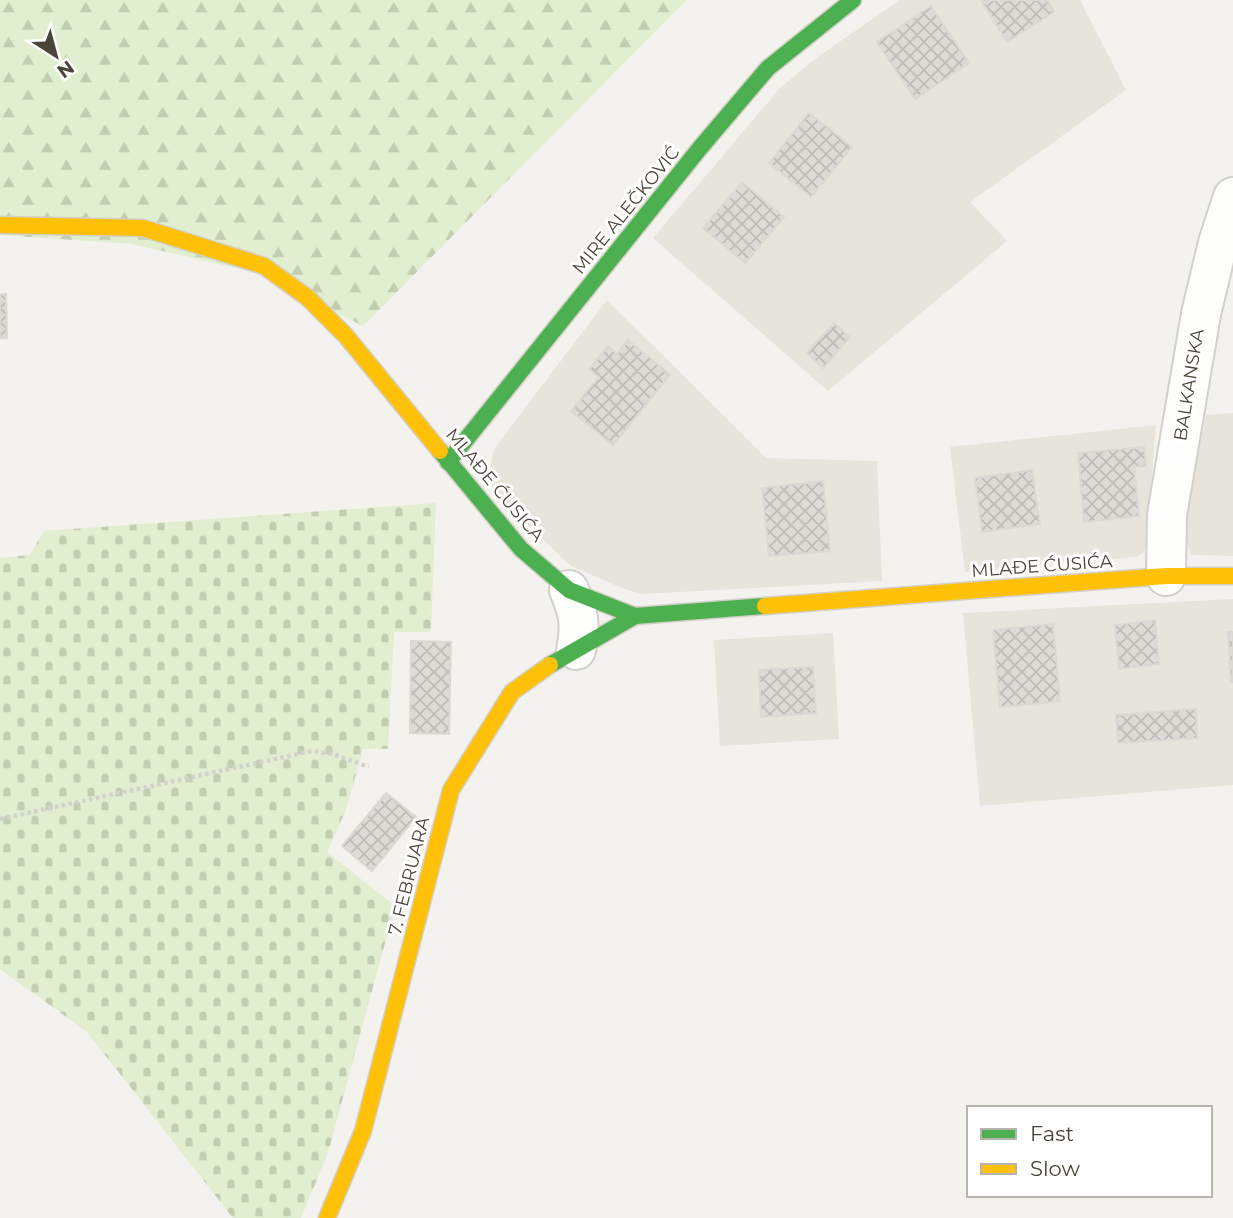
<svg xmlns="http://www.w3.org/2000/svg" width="1233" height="1218" viewBox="0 0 1233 1218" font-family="Montserrat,sans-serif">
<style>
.residential{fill:#e7e4dc}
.forest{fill:url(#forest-firs)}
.cemetery{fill:url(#cemetery-stones)}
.building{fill:url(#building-cross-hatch);stroke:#dcd9d4;stroke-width:2}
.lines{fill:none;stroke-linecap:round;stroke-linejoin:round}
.street-casing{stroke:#d2d0cb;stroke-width:42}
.fast-casing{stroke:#d3cfc5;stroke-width:19}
.slow-casing{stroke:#d3cfc5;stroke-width:19}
.path{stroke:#d3d2cc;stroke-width:4.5;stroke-dasharray:3.5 3.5;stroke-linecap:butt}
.street{stroke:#fdfdfc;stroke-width:38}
.fast{stroke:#4caf50;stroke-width:16}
.slow{stroke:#ffc107;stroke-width:16}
.labels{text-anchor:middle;stroke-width:6;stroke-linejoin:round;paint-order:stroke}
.street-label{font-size:18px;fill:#4b4439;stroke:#fff}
</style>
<defs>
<pattern id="forest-firs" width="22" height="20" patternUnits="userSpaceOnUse" patternTransform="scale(1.75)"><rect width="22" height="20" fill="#e1eecf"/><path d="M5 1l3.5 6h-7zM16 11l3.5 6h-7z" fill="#c3cdb2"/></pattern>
<pattern id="cemetery-stones" width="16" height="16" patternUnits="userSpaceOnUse" patternTransform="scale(1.75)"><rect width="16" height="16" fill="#e1eecf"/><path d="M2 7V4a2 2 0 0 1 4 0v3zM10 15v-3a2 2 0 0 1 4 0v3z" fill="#c3cdb2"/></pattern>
<pattern id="building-cross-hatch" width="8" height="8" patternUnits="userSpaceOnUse" patternTransform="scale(1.75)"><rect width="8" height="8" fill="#dedbd6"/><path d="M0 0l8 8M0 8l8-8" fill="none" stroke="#c0bdb8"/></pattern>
</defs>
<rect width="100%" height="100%" fill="#f4f2ee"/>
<g class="residential">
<polygon points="900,0 1080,0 1126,90 970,202 1007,241 828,391 653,238 781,87 819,56"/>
<polygon points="607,300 766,458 877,461 882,581 642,594 624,589 571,566 497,495 488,479 494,449"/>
<polygon points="1233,413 1233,556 1191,555 1183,531 1206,415"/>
<polygon points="1156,425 1146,550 1137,557 965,572 950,447"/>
<polygon points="1233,599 1233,785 980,806 963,613"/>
<polygon points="833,633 839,739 720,746 714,640"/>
</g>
<polygon class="forest" points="0,0 687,0 363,326 258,273 132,244 0,235"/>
<polygon class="cemetery" points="436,503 431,632 394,632 388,749 363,749 346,810 327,852 395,906 328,1153 301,1218 233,1218 87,1032 0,969 0,558 30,555 44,531"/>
<g class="building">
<polygon points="981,0 1047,0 1054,12 1007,42"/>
<polygon points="931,6 969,63 915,99 877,42"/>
<polygon points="809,113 852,147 811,197 769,163"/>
<polygon points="742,182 784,217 745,263 703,228"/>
<polygon points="6,294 7,338 0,338 0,295"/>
<polygon points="834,323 850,337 823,368 807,353"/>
<polygon points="628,340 670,375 613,445 571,411 599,377 589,369 608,346 617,354"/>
<polygon points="1144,447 1146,466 1134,467 1139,516 1084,522 1078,453"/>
<polygon points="1032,470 1040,524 982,532 975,478"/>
<polygon points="823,481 830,551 769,556 762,488"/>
<polygon points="1155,620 1159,664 1119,669 1115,625"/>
<polygon points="1053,624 1060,701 1000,707 993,630"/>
<polygon points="1228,632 1233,632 1233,682 1231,682"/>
<polygon points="411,641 451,642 449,734 410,733"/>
<polygon points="813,667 816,713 761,717 759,670"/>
<polygon points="1196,709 1197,738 1118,743 1116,715"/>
<polygon points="386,793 416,817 372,871 342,846"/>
</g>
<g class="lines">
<g class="street-casing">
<g id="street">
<polyline points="1166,576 1167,515 1201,314 1218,243 1233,197"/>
<path d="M569,590C579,614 581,624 576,650"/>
</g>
</g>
<g class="fast-casing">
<g id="fast">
<polyline points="440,451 521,549 569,590 635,616 765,606"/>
<polyline points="448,462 700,148 768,68 853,0"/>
<polyline points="550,665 635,616"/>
</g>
</g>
<g class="slow-casing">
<g id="slow">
<polyline points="0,225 143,228 264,266 308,298 346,336 440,451"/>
<polyline points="765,606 1166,576 1233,576"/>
<polyline points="327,1218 363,1131 451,790 512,692 550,665"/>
</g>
</g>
<polyline class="path" points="0,819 312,751 333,754 369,767"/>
<use href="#street" class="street"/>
<use href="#fast" class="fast"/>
<use href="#slow" class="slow"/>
</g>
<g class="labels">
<g class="street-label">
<text transform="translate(626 210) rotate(-51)" y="6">MIRE ALEČKOVIĆ</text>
<text transform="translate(1189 385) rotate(-81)" y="6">BALKANSKA</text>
<text transform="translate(495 485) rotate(50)" y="6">MLAĐE ĆUSIĆA</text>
<text transform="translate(1042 566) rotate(-4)" y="6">MLAĐE ĆUSIĆA</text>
<text transform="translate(409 876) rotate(-76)" y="6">7. FEBRUARA</text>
</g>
</g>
<rect x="967" y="1106" width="245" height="91" fill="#ffffff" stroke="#b7b4b0" stroke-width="2"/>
<rect x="981" y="1129" width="35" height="10" fill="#4caf50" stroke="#b7b4b0" stroke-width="2"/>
<text x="1030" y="1141" font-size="21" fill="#4b4439">Fast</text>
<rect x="981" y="1164" width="35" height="10" fill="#ffc107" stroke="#b7b4b0" stroke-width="2"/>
<text x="1030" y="1176" font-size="21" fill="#4b4439">Slow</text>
<g transform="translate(56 56) rotate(144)" stroke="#ffffff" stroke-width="5" paint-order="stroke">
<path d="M0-5L12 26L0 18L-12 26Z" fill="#4b4439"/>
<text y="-10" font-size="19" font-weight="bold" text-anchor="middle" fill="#4b4439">N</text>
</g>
</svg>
